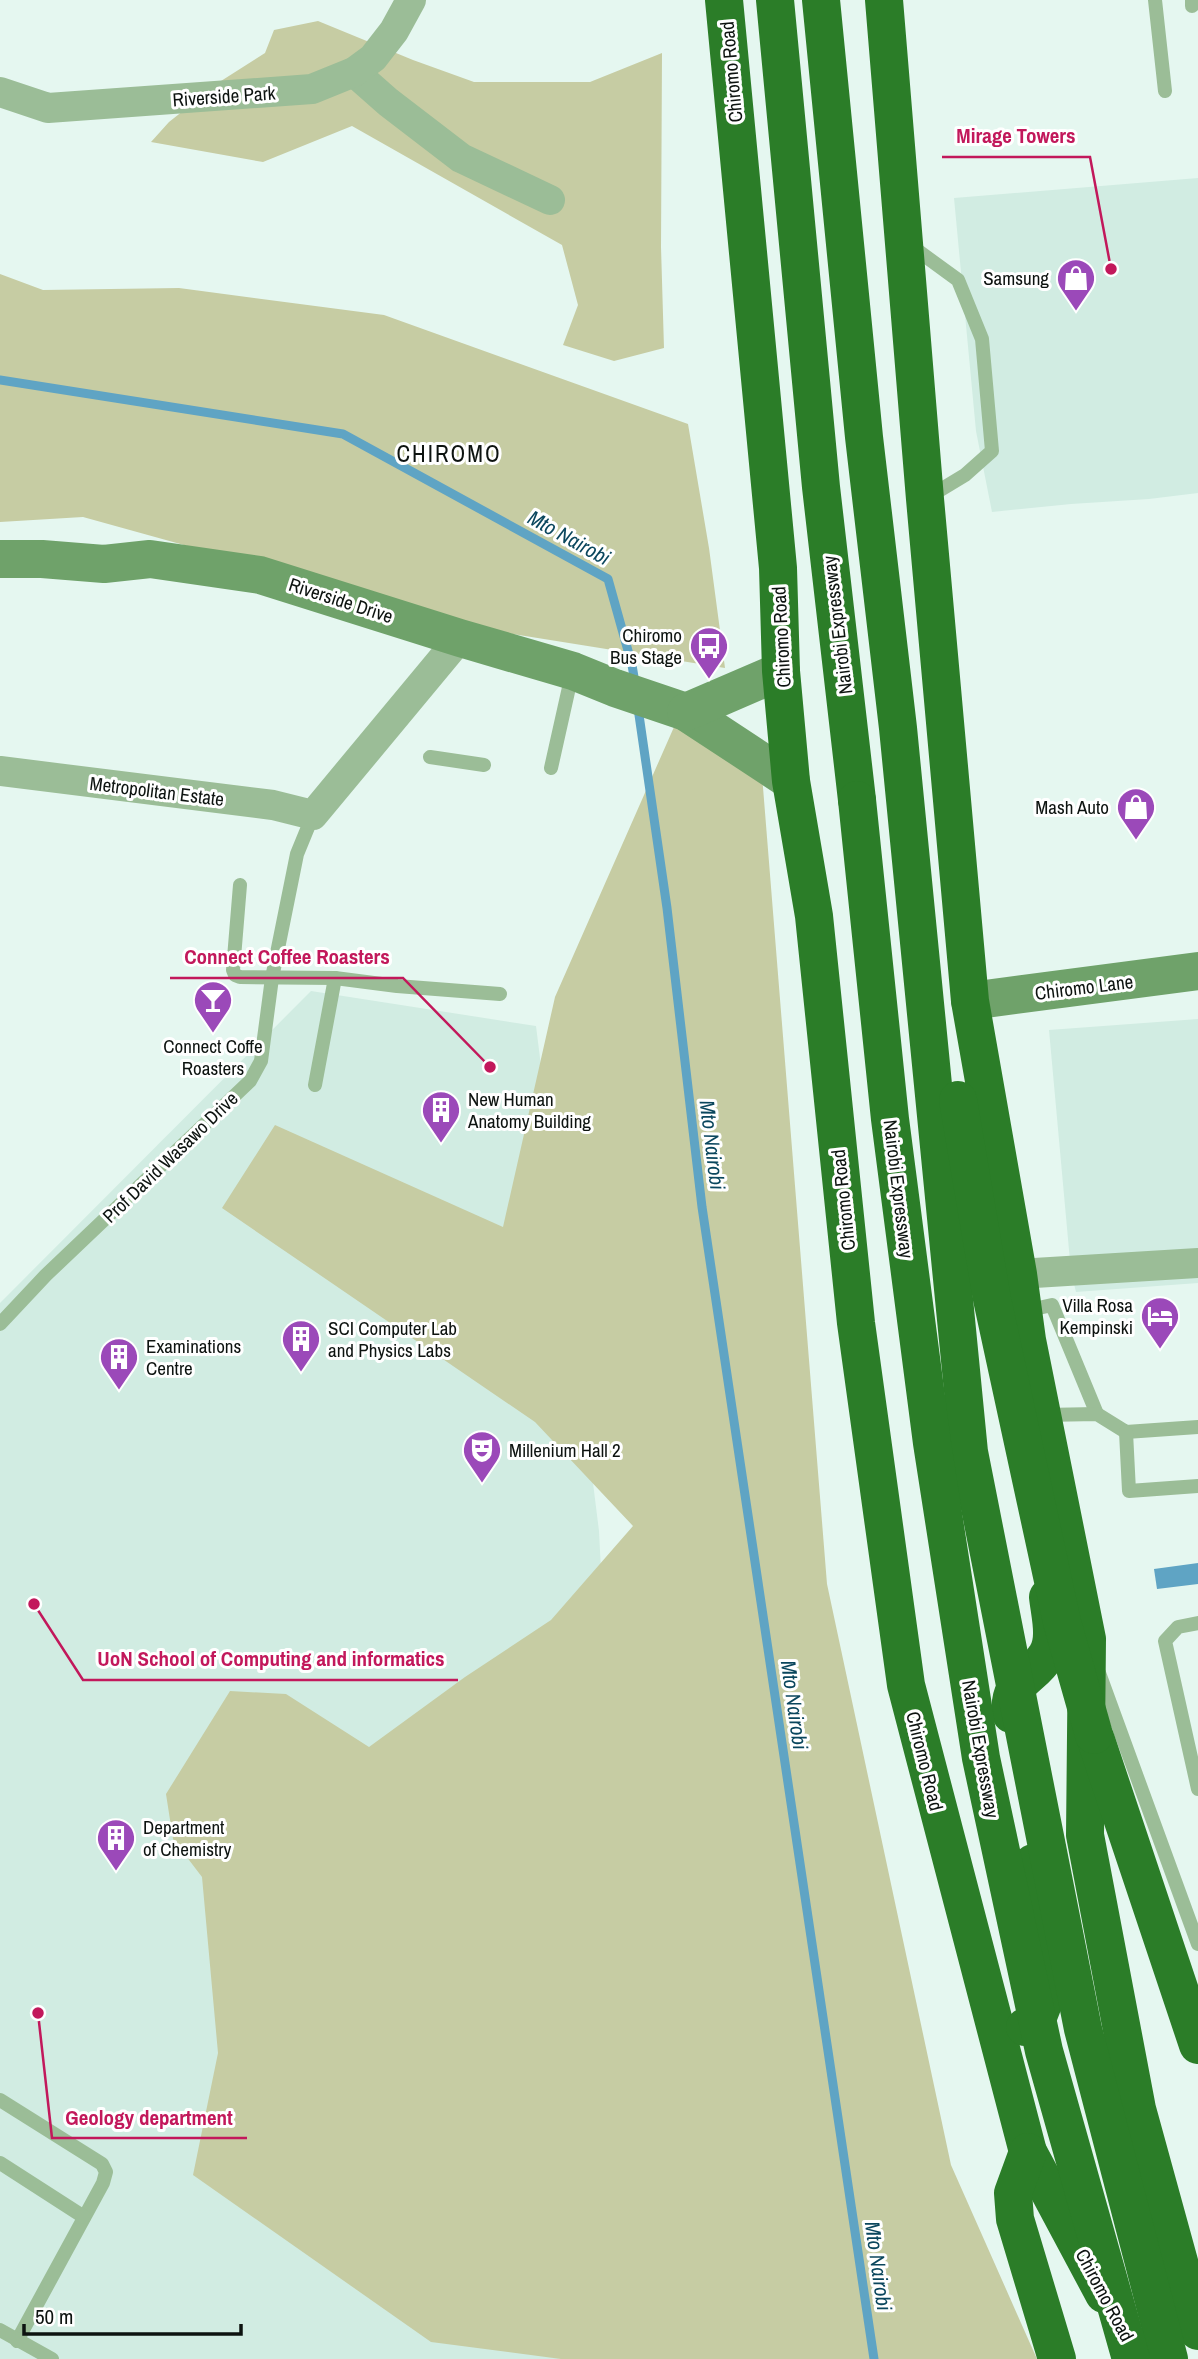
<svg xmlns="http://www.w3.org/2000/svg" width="1198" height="2359" viewBox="0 0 1198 2359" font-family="'Archivo Narrow',sans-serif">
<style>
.built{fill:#d1ece2}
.green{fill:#c6cca3}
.water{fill:#5fa4c4}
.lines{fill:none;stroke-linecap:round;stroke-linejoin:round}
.stream{stroke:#5fa4c4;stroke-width:9}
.lane{stroke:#9bbd97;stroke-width:14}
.street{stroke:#9bbd97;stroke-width:30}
.secondary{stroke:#6fa26a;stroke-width:38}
.highway{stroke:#2b7d28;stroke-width:38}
.highway-bridge{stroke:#2b7d28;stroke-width:38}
.labels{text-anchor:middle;stroke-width:6;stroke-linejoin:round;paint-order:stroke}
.street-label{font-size:19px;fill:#0d1310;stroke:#fff}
.poi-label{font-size:19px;fill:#0d1310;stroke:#fff;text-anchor:start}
.water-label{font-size:21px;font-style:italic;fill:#0a465d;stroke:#fff}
.quarter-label{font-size:23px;letter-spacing:2px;fill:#0d1310;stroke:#fff}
.leader{fill:none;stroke:#c2185b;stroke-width:2.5}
.callout-dot{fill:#c2185b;stroke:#fff;stroke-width:2.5}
.callout-label{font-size:21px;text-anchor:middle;font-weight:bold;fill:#c2185b;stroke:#fff;stroke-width:6;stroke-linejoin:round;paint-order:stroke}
</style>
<rect width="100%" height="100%" fill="#e5f7f0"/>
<g class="built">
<polygon points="1198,178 1198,493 1149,499 1071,504 992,512 976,431 954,198"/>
<polygon points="311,991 536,1026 599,1531 612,1786 689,2359 0,2359 0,1303"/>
<polygon points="1198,1019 1198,1283 1076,1292 1071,1272 1049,1030"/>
</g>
<g class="green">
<polygon points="318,21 413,60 474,82 590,82 662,53 661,247 664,348 614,361 563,345 578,305 562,245 352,126 263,162 151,142 169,122 221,81 265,53 274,30"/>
<polygon points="0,274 43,290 179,288 384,315 688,424 709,548 725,668 494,631 83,517 0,522"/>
<polygon points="674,727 760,750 827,1584 951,2165 1037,2359 561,2359 431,2342 193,2175 218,2053 202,1877 173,1839 166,1794 230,1691 286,1694 369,1747 465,1677 551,1620 633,1526 535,1422 222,1208 275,1125 503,1227 555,997"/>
</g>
<polygon class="water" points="1198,1563 1198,1584 1157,1589 1154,1569"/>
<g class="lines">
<g class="stream">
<polyline points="0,380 343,434 608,579 632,665 635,683"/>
<polyline points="638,708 667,908 702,1207 874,2359"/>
</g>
<g class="lane">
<polyline points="1155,0 1165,91"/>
<polyline points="1192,0 1192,6"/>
<polyline points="910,245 958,280 982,339 992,451 965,475 927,498"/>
<polyline points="430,757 484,765"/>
<polyline points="551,768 572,674"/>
<polyline points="240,885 233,970 235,975 240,977 335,978 397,986 500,994"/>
<polyline points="315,1085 335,978"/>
<polyline points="1025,1311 1052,1305 1097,1414"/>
<polyline points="0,1324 46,1275 250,1081 261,1061 272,978 297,854 313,815"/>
<polyline points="1044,1415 1097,1414 1126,1432 1198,1427"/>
<polyline points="1126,1432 1129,1491 1198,1486"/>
<polyline points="1198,1623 1178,1627 1165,1641 1198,1789"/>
<polyline points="1099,1673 1198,1944"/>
<polyline points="0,2100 102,2164 106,2172 103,2183 17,2341"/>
<polyline points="0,2163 84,2217"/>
<polyline points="0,2330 52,2359"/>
</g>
<g class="street">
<polyline points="354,72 388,102 461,158 550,200"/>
<polyline points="0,92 48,108 312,89 354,72 373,58 394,31 411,0"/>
<polyline points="0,771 273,805 313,815 460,638"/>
<polyline points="1018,1274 1198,1263"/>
</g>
<g class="secondary">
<polyline points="0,559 42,559 104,564 150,559 260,575 460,638 573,671 615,688 686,712 791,781"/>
<polyline points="686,712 781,671"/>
<polyline points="970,1001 1198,971"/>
</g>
<g class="highway">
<polyline points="724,0 778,568 781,671 791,781 814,916 856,1323 906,1685 1028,2152 1104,2294"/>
<polyline points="775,0 821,487 857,800"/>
<polyline points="884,0 925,499 970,1001 1018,1274 1027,1340 1087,1639 1085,1835 1137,2109 1198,2331"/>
<path d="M1011,1714C1007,1681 1032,1679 1046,1656C1057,1640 1050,1615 1048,1597"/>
<polyline points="1096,1740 1198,2045"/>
<polyline points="1025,2027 1036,2022 1051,1983 1033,1863"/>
<polyline points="1028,2152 1013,2193 1015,2219 1057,2359"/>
</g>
<g class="highway-bridge">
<polyline points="821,0 864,437 898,728 969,1452 1083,2029 1169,2359"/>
<polyline points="857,800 890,1119 932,1443 981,1758 1044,2051 1131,2359"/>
<polyline points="958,1100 992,1299 1062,1622 1094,1735"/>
</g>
</g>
<defs>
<g id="shop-pin" transform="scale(2.0125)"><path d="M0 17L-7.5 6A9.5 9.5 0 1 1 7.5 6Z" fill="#9b49b9" stroke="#fff"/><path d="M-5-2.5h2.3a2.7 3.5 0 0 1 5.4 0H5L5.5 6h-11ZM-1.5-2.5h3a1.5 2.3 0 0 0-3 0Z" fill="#fff"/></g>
<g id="bus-pin" transform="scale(2.0125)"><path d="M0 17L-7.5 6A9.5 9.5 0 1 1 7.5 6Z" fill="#9b49b9" stroke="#fff"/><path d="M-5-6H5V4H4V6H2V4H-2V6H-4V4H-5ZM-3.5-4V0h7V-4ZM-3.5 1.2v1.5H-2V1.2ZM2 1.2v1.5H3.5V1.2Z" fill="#fff"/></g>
<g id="bar-pin" transform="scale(2.0125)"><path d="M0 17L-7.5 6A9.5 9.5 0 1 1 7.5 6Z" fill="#9b49b9" stroke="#fff"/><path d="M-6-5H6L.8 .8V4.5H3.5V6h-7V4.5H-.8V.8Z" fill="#fff"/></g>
<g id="building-pin" transform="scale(2.0125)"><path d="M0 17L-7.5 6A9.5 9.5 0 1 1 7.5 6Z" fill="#9b49b9" stroke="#fff"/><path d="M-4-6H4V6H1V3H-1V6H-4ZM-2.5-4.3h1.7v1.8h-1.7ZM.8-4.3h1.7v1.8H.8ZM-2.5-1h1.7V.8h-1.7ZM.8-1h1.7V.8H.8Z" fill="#fff"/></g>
<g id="hotel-pin" transform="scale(2.0125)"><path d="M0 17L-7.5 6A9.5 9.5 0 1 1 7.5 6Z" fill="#9b49b9" stroke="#fff"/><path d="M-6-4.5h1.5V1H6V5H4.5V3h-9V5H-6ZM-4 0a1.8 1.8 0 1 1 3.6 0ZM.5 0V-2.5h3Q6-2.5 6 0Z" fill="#fff"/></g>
<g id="theatre-pin" transform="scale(2.0125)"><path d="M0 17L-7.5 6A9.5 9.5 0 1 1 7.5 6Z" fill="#9b49b9" stroke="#fff"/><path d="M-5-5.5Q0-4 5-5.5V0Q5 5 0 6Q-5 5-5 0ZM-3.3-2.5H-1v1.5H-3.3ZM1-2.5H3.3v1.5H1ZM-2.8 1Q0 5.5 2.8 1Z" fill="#fff"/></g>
</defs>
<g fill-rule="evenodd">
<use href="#shop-pin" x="1076" y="278"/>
<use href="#bus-pin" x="709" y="646"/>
<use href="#shop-pin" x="1136" y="807"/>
<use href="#bar-pin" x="213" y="1000"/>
<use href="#building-pin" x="441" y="1110"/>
<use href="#hotel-pin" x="1160" y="1316"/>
<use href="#building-pin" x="301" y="1339"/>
<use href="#building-pin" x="119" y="1357"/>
<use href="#theatre-pin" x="482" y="1450"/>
<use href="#building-pin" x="116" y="1838"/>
</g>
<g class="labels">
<g class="street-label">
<text transform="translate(731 72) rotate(-95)" y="7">Chiromo Road</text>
<text transform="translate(224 96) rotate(-4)" y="7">Riverside Park</text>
<text transform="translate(341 600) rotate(18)" y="7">Riverside Drive</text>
<text transform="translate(837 625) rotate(-97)" y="7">Nairobi Expressway</text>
<text transform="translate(781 637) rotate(-93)" y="7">Chiromo Road</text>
<text transform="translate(157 791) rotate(7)" y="7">Metropolitan Estate</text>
<text transform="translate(1084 987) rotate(-7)" y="7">Chiromo Lane</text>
<text transform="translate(170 1157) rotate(-44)" y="7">Prof David Wasawo Drive</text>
<text transform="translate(899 1189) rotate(83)" y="7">Nairobi Expressway</text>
<text transform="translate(843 1200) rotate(-96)" y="7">Chiromo Road</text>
<text transform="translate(981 1749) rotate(80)" y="7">Nairobi Expressway</text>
<text transform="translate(925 1761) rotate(76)" y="7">Chiromo Road</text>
<text transform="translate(1105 2295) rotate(62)" y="7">Chiromo Road</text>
</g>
<g class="poi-label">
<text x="1049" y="285" text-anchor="end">Samsung</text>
<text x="682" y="642" text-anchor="end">Chiromo<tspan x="682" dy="22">Bus Stage</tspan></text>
<text x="1109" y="814" text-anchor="end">Mash Auto</text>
<text x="213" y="1053" text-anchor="middle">Connect Coffe<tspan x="213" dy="22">Roasters</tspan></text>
<text x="468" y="1106">New Human<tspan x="468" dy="22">Anatomy Building</tspan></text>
<text x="1133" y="1312" text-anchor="end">Villa Rosa<tspan x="1133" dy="22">Kempinski</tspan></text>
<text x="328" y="1335">SCI Computer Lab<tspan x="328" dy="22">and Physics Labs</tspan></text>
<text x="146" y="1353">Examinations<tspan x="146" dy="22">Centre</tspan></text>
<text x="509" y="1457">Millenium Hall 2</text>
<text x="143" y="1834">Department<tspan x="143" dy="22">of Chemistry</tspan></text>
</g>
<g class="water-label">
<text transform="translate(569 538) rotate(29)" y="7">Mto Nairobi</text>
<text transform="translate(712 1145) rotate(83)" y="7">Mto Nairobi</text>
<text transform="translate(794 1705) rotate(82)" y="7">Mto Nairobi</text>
<text transform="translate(878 2266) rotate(82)" y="7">Mto Nairobi</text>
</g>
<g class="quarter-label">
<text x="449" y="462">CHIROMO</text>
</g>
</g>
<path class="leader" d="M1111 269L1090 157H942M490 1067L403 978H170M34 1604L83 1680H458M38 2013L52 2138H247"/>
<g class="callout-dot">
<circle cx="1111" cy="269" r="7"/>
<circle cx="490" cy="1067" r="7"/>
<circle cx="34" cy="1604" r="7"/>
<circle cx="38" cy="2013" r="7"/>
</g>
<g class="callout-label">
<text x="1016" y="143">Mirage Towers</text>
<text x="287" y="964">Connect Coffee Roasters</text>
<text x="271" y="1666">UoN School of Computing and informatics</text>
<text x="149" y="2125">Geology department</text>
</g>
<path d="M24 2324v10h217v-10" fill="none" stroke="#0d1310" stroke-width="3.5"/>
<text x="35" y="2324" font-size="21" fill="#0d1310" stroke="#ffffff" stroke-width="5" paint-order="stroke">50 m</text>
</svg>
